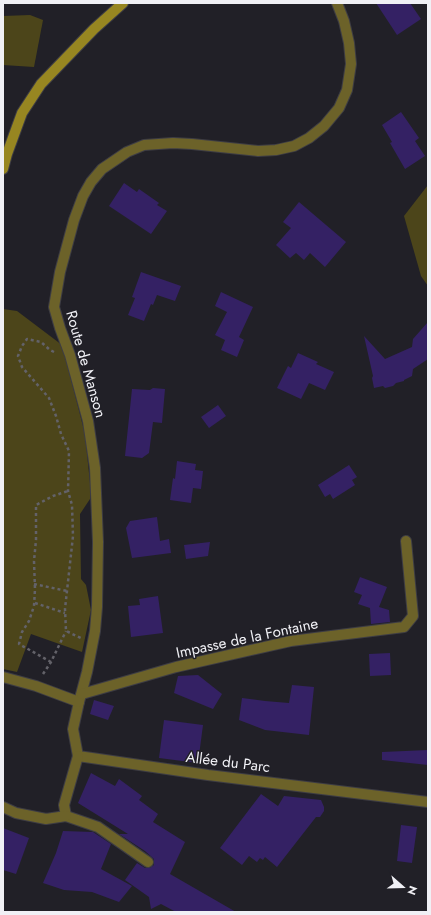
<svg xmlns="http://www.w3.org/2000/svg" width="431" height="915" viewBox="0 0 431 915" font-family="Jost,sans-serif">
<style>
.green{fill:#4c451a}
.building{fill:#342164}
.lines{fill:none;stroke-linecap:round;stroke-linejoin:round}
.street-casing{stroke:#3e3d44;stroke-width:12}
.secondary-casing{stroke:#3e3d44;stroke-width:12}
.path{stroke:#636269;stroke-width:2.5;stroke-dasharray:3 3;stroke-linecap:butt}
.street{stroke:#6c6229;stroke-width:10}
.secondary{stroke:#978621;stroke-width:10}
.labels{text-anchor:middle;stroke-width:3;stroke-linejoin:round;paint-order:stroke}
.street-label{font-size:15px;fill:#f0f0f5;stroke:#212027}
</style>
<rect width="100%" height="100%" fill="#212027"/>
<g class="green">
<polygon points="30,15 43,20 34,67 3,65 3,16"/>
<polygon points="428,185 428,286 421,276 404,216"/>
<polygon points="3,309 17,311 62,345 67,364 85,434 90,483 90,499 80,514 81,579 86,585 91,610 82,652 31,634 17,672 3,669"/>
</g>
<g class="building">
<polygon points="376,3 410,3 421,19 397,35"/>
<polygon points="401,112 419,138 415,141 425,156 405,169 390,143 392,142 382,125"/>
<polygon points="124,183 137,192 139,189 159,203 157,205 167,211 151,234 109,206"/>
<polygon points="299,202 346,242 325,267 310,253 304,260 296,253 290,258 276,245 291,228 283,222"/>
<polygon points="141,272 181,286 175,301 157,295 153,305 151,304 144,321 128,315 135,298 132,297"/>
<polygon points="221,292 253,307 239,337 244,340 237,357 221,350 225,340 215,335 227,312 215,306"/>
<polygon points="428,322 428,359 413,369 412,376 404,380 404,381 396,383 393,386 385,388 383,386 374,388 372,378 373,376 364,336 385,359 412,347 413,339"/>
<polygon points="298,353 318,362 316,364 334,372 325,390 309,383 301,399 277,388 288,366 291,368"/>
<polygon points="153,388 165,389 162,423 153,422 149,453 142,458 125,456 132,389 150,390"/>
<polygon points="218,405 226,416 209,428 201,417"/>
<polygon points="177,461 196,464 195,470 203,471 201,489 193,488 191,503 170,500 173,478 175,479"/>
<polygon points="349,465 357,477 352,480 355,485 333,499 330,494 325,497 318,485"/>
<polygon points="157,517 160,541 169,539 171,553 132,558 126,528 130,521"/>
<polygon points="210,542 208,556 186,559 184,545"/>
<polygon points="360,577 387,587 379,607 389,610 390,622 371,624 370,608 358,604 362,595 354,592"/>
<polygon points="158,596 163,633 131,637 128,606 140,605 139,599"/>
<polygon points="390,653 391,675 370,676 369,654"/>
<polygon points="198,675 222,694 213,709 174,693 178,676"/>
<polygon points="292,685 314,687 309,735 265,730 239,720 242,698 265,701 289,703"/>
<polygon points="94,700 114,706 108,720 90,714"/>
<polygon points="164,720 203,725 198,763 159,758"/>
<polygon points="428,750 428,765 382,760 382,752"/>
<polygon points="91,773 115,786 119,779 142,796 139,800 158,814 153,822 185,842 170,874 236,912 176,912 161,904 151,909 149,897 125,880 137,863 145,868 150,868 154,865 154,859 145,851 119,834 128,834 78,803"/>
<polygon points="261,794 278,806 284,796 321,800 324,807 324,811 320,817 316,817 277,867 265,857 263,860 260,858 257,862 249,856 242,865 220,848"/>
<polygon points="401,825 417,827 412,863 397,861"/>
<polygon points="3,828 29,838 16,874 3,870"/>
<polygon points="63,831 93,832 111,844 101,869 132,886 119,902 92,892 64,890 43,883 56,853"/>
</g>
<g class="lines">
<g class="street-casing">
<g id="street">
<polyline points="337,3 344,21 349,43 351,64 347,90 339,108 324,126 309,138 294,146 276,150 258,151 192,144 173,143 144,145 127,152 102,169 91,182 83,196 74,220 60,272 54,307 60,328 70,355 88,421 95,468 98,542 97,607 95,631 87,672 79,702 73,729 78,756 208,775 428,802"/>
<polyline points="3,677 36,686 79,702"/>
<polyline points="82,694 176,667 291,641 404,627 413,616 406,541"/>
<polyline points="78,756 64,805 66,816 98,827 148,862"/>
<polyline points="3,807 16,813 46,819 66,816"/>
</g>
</g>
<g class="secondary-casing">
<polyline id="secondary" points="3,169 7,154 22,113 41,84 94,29 123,3"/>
</g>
<g class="path">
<polyline points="54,352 50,350 41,342 27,339 22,346 18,356 22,367 49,398 56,416 61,434 69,451 68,491 72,505 73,536 65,609 66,631 81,638"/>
<polyline points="34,584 67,591"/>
<polyline points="35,603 65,613"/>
<polyline points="51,662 19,644 22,632 29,621 34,606 35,589 34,561 36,540 36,505 53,496 68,491"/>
<polyline points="43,674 51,662 66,631"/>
</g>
<use href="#street" class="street"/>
<use href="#secondary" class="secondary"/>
</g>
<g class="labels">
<g class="street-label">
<text transform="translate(86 364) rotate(74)" y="5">Route de Manson</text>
<text transform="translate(247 638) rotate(-12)" y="5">Impasse de la Fontaine</text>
<text transform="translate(228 762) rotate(7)" y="5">Allée du Parc</text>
</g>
</g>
<rect width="431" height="915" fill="none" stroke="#f0f0f5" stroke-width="8"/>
<g transform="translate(403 887) rotate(110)" stroke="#212027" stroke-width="3" paint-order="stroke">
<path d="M0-3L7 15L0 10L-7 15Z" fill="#f0f0f5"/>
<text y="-6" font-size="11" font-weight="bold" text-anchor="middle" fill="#f0f0f5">N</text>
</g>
</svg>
